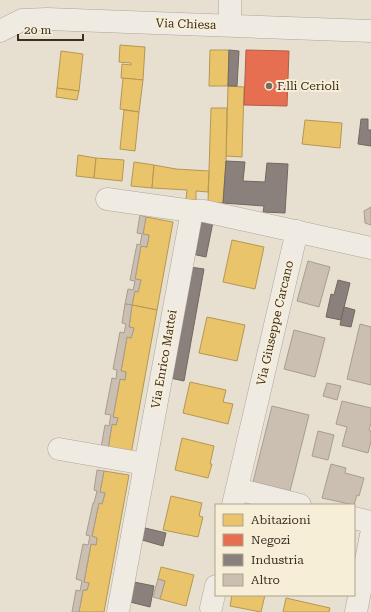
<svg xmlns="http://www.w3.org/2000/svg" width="371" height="612" viewBox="0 0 371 612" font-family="'Roboto Serif',serif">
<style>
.homes{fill:#e9c46a;stroke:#b59754}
.shops{fill:#e76f51;stroke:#b45c42}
.industry{fill:#8a817c;stroke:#736860}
.building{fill:#cbbfb2;stroke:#a89c90}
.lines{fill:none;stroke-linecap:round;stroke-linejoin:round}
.minor-casing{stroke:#ada599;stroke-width:23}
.minor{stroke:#efebe3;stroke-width:22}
.poi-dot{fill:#786c5e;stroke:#f7eed8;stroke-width:1.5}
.labels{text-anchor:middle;stroke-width:4;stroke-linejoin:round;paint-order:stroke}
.street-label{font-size:12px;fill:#3d2e20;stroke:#f7eed8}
.poi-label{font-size:12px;fill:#3d2e20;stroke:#f7eed8;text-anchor:start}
</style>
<rect width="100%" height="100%" fill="#e7e0d1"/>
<g class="homes">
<polygon points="120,45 145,47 143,80 121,78 122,64 131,65 131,63 119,62"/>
<polygon points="210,50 229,50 228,86 209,86"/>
<polygon points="61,51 83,54 79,91 57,88"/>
<polygon points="123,78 143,80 139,112 120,109"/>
<polygon points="228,86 244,87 242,157 226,156"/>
<polygon points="57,88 79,91 77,100 56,97"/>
<polygon points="211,108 227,108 226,161 223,203 208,202"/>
<polygon points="124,110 139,112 135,151 120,149"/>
<polygon points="305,120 342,123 340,148 302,144"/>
<polygon points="78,155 96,158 94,178 76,176"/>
<polygon points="96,158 124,160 122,181 94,178"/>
<polygon points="134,162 154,165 152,188 131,186"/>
<polygon points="154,165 176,169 209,171 208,192 196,191 196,201 186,199 187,190 152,188"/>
<polygon points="146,217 173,222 157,310 132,305 135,291 138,292 141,280 135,279 141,246 147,247 149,235 143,234"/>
<polygon points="232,240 264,247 255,289 223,282"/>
<polygon points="132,305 157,310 131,454 108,449 112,424 116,425 118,418 113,417 120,379 125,380 126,372 121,371 127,337 131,338 134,328 129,327"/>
<polygon points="207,317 245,325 237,361 199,353"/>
<polygon points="190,382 226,390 223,402 233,404 228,424 183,413"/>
<polygon points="182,438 214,446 210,464 212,464 208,478 175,470"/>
<polygon points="104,471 129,475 104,612 79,612 83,590 87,590 89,583 84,582 91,544 96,545 97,538 92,536 99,503 102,504 105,493 100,492"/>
<polygon points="171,496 202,503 199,516 203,517 198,537 163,530"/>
<polygon points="161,567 194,575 186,606 160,599 165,581 158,579"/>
<polygon points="232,595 265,595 261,612 230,606"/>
<polygon points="286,598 330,608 329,612 283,612"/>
</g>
<polygon class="shops" points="246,50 289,51 287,106 244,105"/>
<g class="industry">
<polygon points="229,50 239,51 237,86 228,86"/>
<polygon points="361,119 368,119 368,130 371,130 371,146 358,144"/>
<polygon points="226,161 245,162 243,181 265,182 267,163 288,164 285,213 263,212 264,206 223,203"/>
<polygon points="199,219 213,222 206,257 192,254"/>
<polygon points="190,267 204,269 184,381 170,378"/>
<polygon points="338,280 350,283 341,320 326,317 331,294 334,295"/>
<polygon points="344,307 355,310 351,327 340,325"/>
<polygon points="145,528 166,533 163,546 142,540"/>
<polygon points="134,582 154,586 150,607 130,602"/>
</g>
<g class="building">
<polygon points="371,207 371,225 365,223 364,211"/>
<polygon points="140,215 146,217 143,234 149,235 147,247 141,246 135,279 141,280 138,292 135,291 132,305 125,304 128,289 133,290 134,286 135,281 130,280 137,244 140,245 142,234 137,233"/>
<polygon points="308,261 330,267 319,307 297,301"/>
<polygon points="125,304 132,305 129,327 134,328 131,338 127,337 121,371 126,372 125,380 120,379 113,417 118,418 116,425 112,424 108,449 101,448 105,425 109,426 110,420 111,415 105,414 112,378 116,379 117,370 113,369 120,332 124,333 126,324 122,323"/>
<polygon points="360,324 371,327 371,385 347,379"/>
<polygon points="294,330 325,338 315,377 284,369"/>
<polygon points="327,383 341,386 337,400 323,396"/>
<polygon points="342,401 371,408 371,423 369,430 371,431 371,442 368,453 342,446 347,427 336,424"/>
<polygon points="272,406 309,415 290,491 253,482"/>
<polygon points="318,431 334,435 328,460 312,456"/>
<polygon points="331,464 346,468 345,473 364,478 359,496 357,495 354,505 322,498"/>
<polygon points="97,470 104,471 100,492 105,493 102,504 99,503 92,536 97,538 96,545 91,544 84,582 89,583 87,590 83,590 79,612 72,612 76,590 80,591 82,581 76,579 83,544 88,545 90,536 86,535 93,503 94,503 97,491 94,490"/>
<polygon points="158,579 165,581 160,599 153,597"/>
</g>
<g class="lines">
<g class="minor-casing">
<g id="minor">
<polyline points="230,25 230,0"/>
<polyline points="0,31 22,20 47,19 371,31"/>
<polyline points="107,199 192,211 204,211 371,248"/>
<polyline points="59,449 145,464"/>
<polyline points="237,489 300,505"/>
<polyline points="233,505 297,231"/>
<polyline points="354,518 371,522"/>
<polyline points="211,608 216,586"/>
<polyline points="118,612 192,211"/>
<polyline points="356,612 371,535"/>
</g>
</g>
<use href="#minor" class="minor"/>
</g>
<circle class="poi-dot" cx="269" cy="86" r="4"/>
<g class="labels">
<g class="street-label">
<text transform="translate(186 24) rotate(2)" y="4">Via Chiesa</text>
<text transform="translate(275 323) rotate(-77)" y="4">Via Giuseppe Carcano</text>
<text transform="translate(164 359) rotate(-80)" y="4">Via Enrico Mattei</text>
</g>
<g class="poi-label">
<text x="277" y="90">F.lli Cerioli</text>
</g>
</g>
<rect x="215" y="504" width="140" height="92" fill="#f7eed8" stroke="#ada18e"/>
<rect x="223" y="514" width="20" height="12" fill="#e9c46a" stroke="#ada18e"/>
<text x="251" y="524" font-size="12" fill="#3d2e20">Abitazioni</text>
<rect x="223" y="534" width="20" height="12" fill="#e76f51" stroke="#ada18e"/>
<text x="251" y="544" font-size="12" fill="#3d2e20">Negozi</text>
<rect x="223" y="554" width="20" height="12" fill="#8a817c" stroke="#ada18e"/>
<text x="251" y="564" font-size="12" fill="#3d2e20">Industria</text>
<rect x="223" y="574" width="20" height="12" fill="#cbbfb2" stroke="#ada18e"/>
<text x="251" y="584" font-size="12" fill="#3d2e20">Altro</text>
<path d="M18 34v6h65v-6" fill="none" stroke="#3d2e20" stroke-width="2"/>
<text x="24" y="34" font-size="12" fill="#3d2e20" stroke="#f7eed8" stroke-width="3" paint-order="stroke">20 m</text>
</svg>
